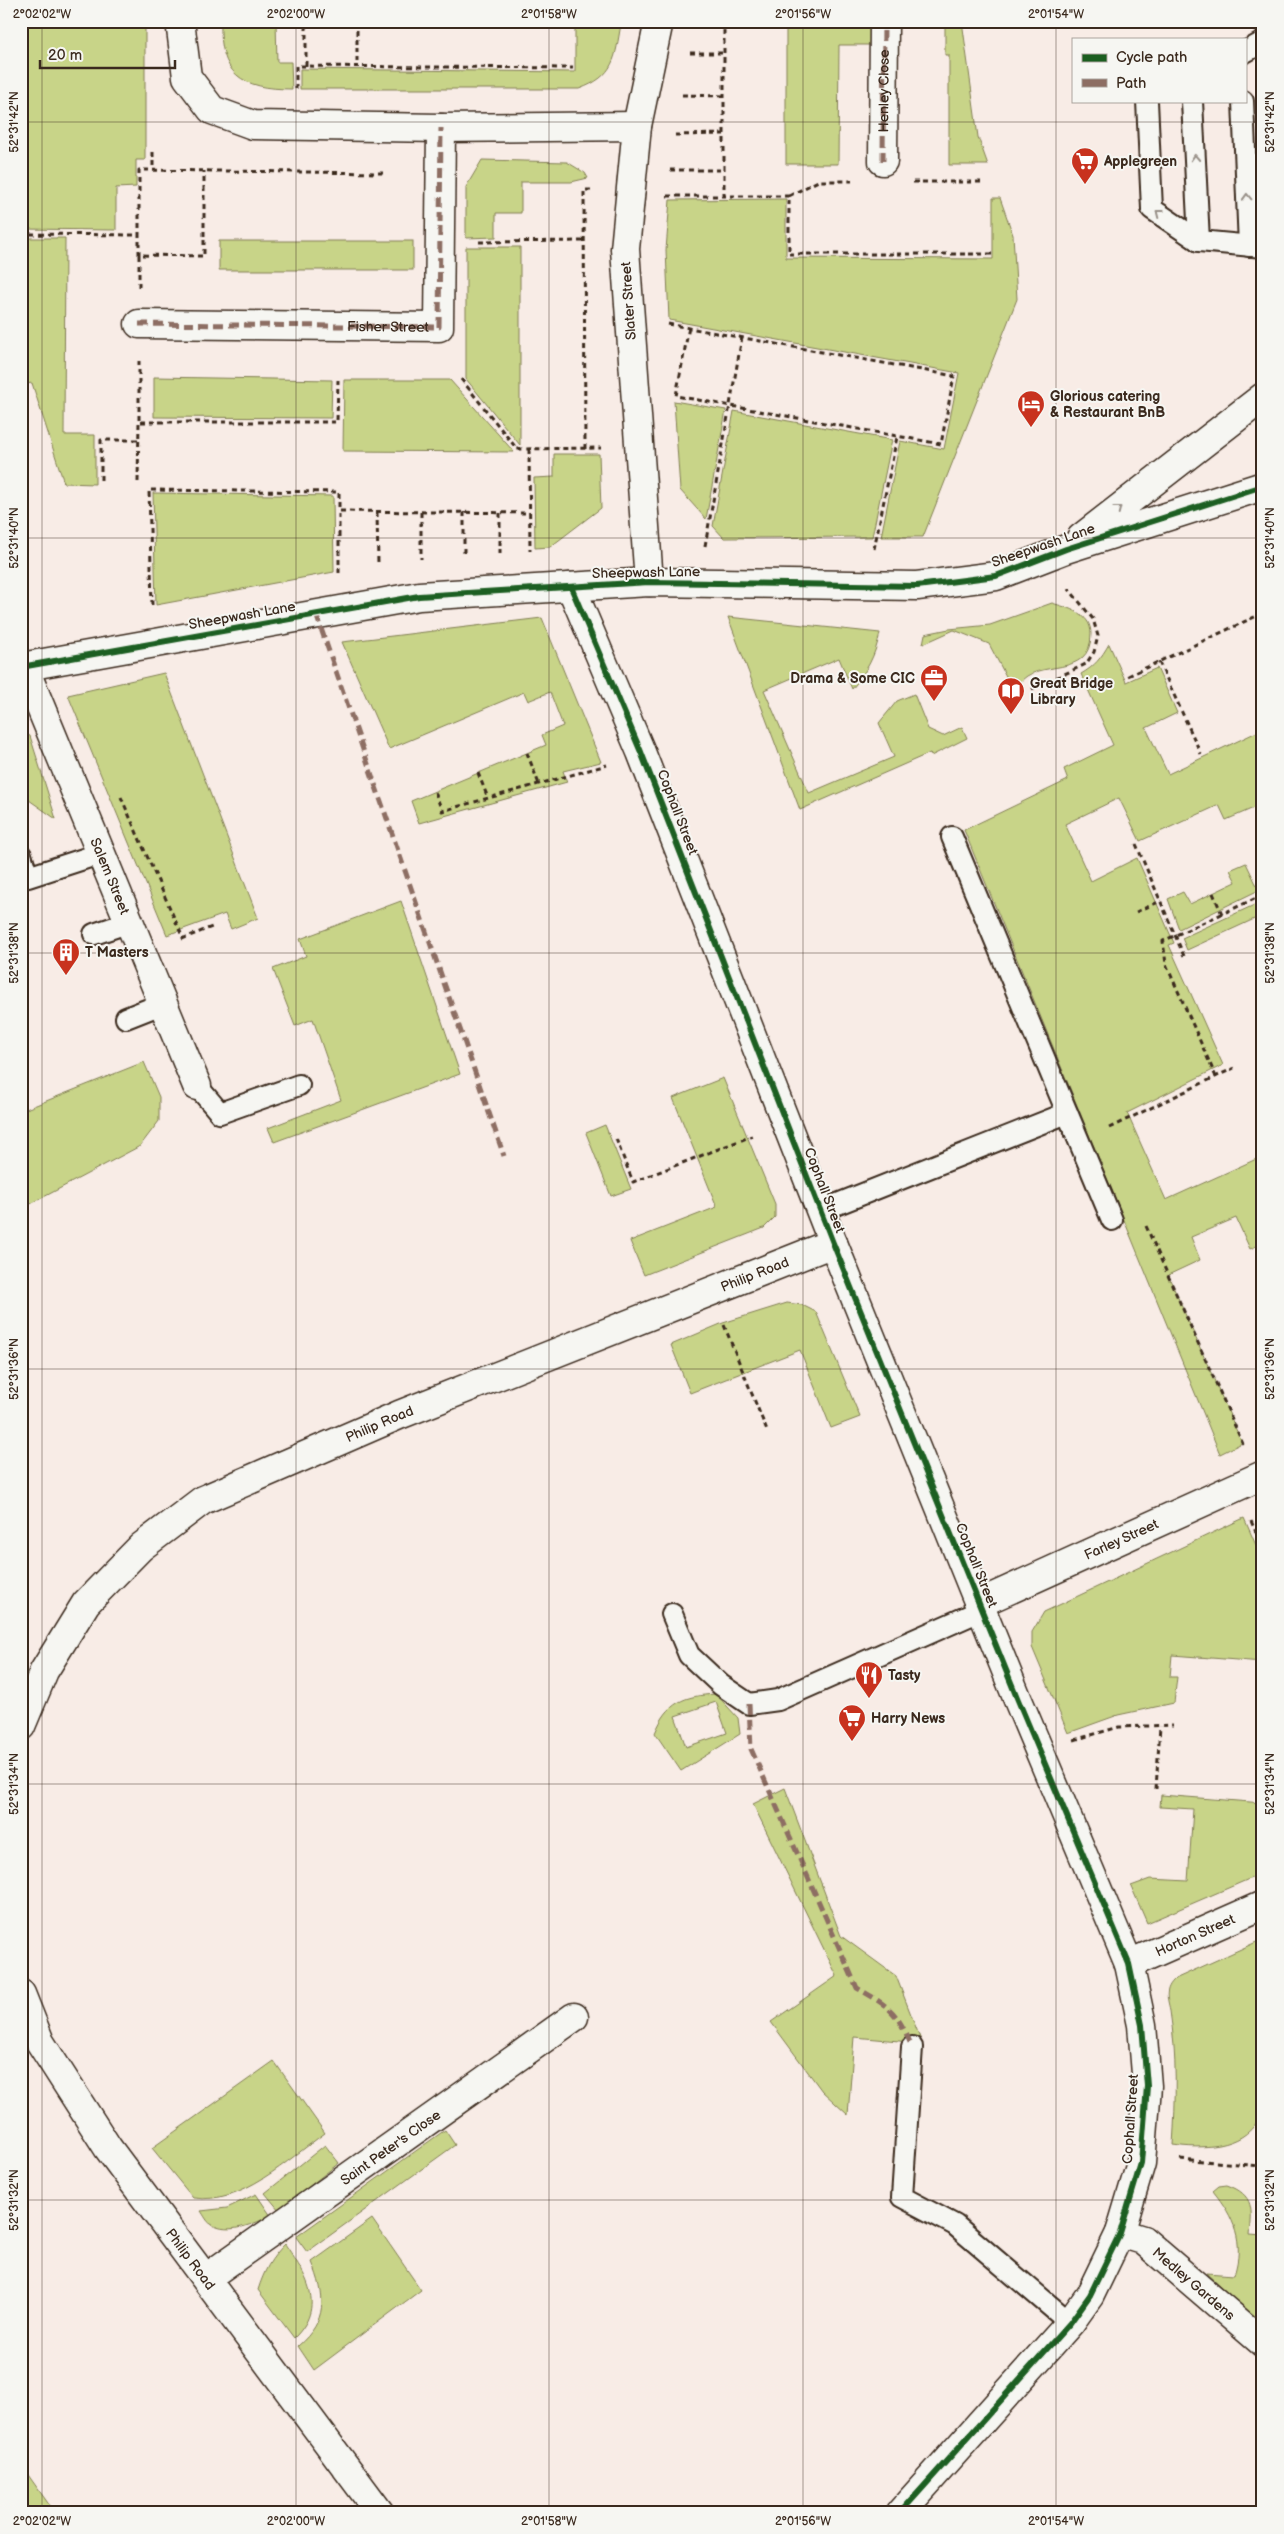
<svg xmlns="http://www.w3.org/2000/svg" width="1284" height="2534" viewBox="0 0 1284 2534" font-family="'Balsamiq Sans',sans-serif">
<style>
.green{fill:#c8d488;stroke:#827f53;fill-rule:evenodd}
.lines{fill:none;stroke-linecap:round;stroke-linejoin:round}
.lane-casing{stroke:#3b2a1e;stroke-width:24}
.street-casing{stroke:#3b2a1e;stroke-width:31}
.secondary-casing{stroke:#3b2a1e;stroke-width:31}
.path{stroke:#3b2a1e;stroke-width:3;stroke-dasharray:5 4;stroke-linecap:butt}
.lane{stroke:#f6f6f2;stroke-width:20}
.street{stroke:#f6f6f2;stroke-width:28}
.secondary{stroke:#f6f6f2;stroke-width:28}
.quiet{stroke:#8d6e63;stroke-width:5;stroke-dasharray:10 5;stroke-linecap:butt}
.cycleway-casing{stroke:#f6f6f2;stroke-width:9}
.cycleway{stroke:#1b5e20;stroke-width:6}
.oneway{stroke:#989088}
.ticks{fill:none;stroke:#3b2a1e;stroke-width:1;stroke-opacity:0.45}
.labels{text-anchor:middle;stroke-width:4;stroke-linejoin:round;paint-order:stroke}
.street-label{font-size:14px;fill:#3b2a1e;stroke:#f6f6f2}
.poi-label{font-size:14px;font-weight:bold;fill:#3b2a1e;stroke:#f6f6f2;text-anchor:start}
.neatline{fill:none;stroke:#3b2a1e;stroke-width:2}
.ticks-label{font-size:12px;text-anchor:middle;fill:#3b2a1e}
</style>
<rect width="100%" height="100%" fill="#f8ece6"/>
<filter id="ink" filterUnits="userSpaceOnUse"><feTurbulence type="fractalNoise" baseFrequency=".02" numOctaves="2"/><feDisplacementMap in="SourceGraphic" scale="10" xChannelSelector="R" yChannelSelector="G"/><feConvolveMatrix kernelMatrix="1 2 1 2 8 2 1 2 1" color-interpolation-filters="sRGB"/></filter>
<g filter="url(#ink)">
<g class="green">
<polygon points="21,21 145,21 145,160 136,160 136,187 116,188 116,230 21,229"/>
<path d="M221,21H276L277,62H291L292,89C241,89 219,74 221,21Z"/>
<path d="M575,21H619L621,24C615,58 615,76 579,89H300V69L575,72Z"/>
<polygon points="786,21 865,21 875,33 876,45 839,45 838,164 786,164"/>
<polygon points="945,21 962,21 978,137 988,165 949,165 949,55 945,55"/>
<polygon points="482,160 567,162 585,173 588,178 571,182 521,182 521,213 496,213 496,237 466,238 466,187"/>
<polygon points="993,198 1000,198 1013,235 1017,299 923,537 881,537 900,441 944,449 959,373 669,320 666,250 670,200 786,199 786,258 993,259"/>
<polygon points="21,238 65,238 64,435 95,435 95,484 64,483 32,383 21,385"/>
<rect x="219" y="241" width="194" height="29"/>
<polygon points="466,247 520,247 520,445 466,379"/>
<polygon points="154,377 332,380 331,418 154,417"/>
<polygon points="344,380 450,380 514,452 343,451"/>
<polygon points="674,401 726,410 706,519 680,490"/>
<polygon points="734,411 892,440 872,537 724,538 713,526"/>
<polygon points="554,454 599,454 601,508 550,547 535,548 534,478 554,477"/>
<polygon points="153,493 333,496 334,572 156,605"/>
<path d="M1052,603C1068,608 1091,613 1091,634C1091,681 1036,657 1019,684L1008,680L989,644L954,630L923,644L925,634L949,629L990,625Z"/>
<path d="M728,617L880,633C875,656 867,671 852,689L839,658L764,690L809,793L894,757L879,723L897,701L914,694L928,729L943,736L962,727L967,738L931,756L930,753L800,810Z"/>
<polygon points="542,618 601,762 563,771 567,782 419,823 411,801 546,745 542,735 563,726 550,692 528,701 524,692 389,749 342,642"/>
<path d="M1109,644L1126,682L1157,668L1177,713L1146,728L1168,774L1259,731L1263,739V804L1226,820L1219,805L1140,841L1119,798L1065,824L1091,881L1137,858L1174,943L1169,945L1223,1065L1127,1113L1166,1200L1263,1156V1243L1250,1249L1236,1218L1191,1237L1200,1260L1168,1275L1242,1443L1220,1454L964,830L1068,780L1064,769L1113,745L1081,674C1095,666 1101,658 1109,644Z"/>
<polygon points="164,673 258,918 231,929 225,914 167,935 68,695"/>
<polygon points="21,732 30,736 56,819 29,800 21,783"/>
<polygon points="1246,863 1259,890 1179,929 1168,899 1183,892 1190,904 1236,882 1230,870"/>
<polygon points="401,901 460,1074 274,1142 268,1128 341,1100 313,1019 295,1026 273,969 306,956 300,939"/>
<polygon points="1263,901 1263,915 1187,950 1182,938"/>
<polygon points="144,1062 159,1097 159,1121 140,1146 21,1209 21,1111"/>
<polygon points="723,1078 775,1204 775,1217 764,1228 644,1275 630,1241 717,1207 673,1098"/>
<polygon points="605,1125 631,1189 611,1196 586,1133"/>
<polygon points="787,1303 802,1305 816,1312 860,1417 831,1428 800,1350 690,1393 671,1345 723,1323"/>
<polygon points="1244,1518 1263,1561 1263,1662 1172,1655 1170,1677 1177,1677 1174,1703 1118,1715 1068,1733 1032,1647 1032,1632 1044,1612"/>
<path d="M716,1694L738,1718L740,1734L681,1771L655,1733C668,1702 683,1696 716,1694ZM716,1702L727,1733L686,1747L675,1716Z"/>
<polygon points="785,1788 841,1936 896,1976 922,2043 854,2037 848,2115 822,2091 771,2022 837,1976 753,1804"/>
<polygon points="1161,1795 1263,1803 1263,1873 1147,1923 1131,1886 1150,1879 1188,1881 1193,1809 1160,1807"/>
<path d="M1263,1939V2095C1258,2100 1261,2112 1258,2120C1242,2149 1201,2149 1173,2145C1176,2100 1177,2056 1170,2011C1167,1998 1164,1989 1175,1979Z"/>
<path d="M274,2061L325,2133C287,2160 242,2205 193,2198L152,2148Z"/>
<polygon points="445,2130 455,2145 307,2252 296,2237"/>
<polygon points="325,2145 339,2163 279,2210 265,2193"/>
<path d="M1227,2185C1255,2195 1252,2210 1250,2235L1263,2236V2326L1206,2273L1234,2275C1245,2242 1234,2217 1213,2191L1219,2186Z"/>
<path d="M256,2194L271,2216C255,2223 228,2236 211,2224C207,2222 204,2215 201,2211L227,2208Z"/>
<path d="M372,2219L421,2290L314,2370L298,2346C328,2320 326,2297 312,2262Z"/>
<path d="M285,2244C306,2275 327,2306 294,2338L258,2290C264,2271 271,2258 285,2244Z"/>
<polygon points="21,2465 55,2513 21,2513"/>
</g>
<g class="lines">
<g class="lane-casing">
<g id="lane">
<polyline points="1245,52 1263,42"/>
<polyline points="1147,101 1152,209 1199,241 1263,247"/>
<polyline points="1192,101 1199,241"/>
<polyline points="1243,101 1249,246"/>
<polyline points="952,837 1112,1220"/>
<polyline points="21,855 28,877 102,853"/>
<polyline points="94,934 130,922"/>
<polyline points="126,1018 164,1003"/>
<polyline points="197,1086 220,1113 299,1085"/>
<polyline points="820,1211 1067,1113"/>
<polyline points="672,1614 689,1655 721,1685 749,1704 778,1700 982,1610"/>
<polyline points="912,2047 902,2197 955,2225 1070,2323"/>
</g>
</g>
<g class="street-casing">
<g id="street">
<polyline points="180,21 187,77 212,110 253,125 441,128 637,126"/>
<path id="s1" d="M883,161L884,21"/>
<path id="s2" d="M139,324L439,327L441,128"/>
<polyline points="649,582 625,249 637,126 659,21"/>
<polyline points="571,587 641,752 833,1243 1018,1700 1129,1964 1142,2025 1147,2086 1141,2163 1120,2233 1090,2295 1070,2323 900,2513"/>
<path id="s3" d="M24,667L197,1086"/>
<path id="s4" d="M980,1603L1263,1475"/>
<path id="s5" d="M21,1726L44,1671L86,1603L141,1547L203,1500L399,1415L833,1243"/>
<path id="s6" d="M1129,1964L1263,1905"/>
<path id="s7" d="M21,1994L40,2042L108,2148L380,2513"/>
<path id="s8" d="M1120,2233L1143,2240L1263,2343"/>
<path id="s9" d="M206,2278L574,2017"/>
</g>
</g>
<g class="secondary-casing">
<g id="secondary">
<polyline points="1081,538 1263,397"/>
<polyline points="21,667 419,596 649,582 917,586 996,576 1066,549 1263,486"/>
</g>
</g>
<g class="path">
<polyline points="357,21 357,66"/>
<polyline points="724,21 724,196"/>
<polyline points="690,53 724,53"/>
<polyline points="306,66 306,21"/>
<polyline points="296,89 296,66 573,68"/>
<polyline points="682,95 724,96"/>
<polyline points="675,135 724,134"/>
<polyline points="153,152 153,170"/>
<polyline points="670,170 724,170"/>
<polyline points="913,182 984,182"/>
<polyline points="667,196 789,196 789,254 992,254"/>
<polyline points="789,196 818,181 852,181"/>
<polyline points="21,234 139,235"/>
<polyline points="479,242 584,241"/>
<polyline points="139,255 139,170 383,173"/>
<polyline points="139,287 139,255 204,256 204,171"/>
<path d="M668,324C763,342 858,358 954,376L941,444L676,396L689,327"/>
<polyline points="139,361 139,422 337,422 338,380"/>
<polyline points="461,379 517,449 601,448"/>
<polyline points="529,449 530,551"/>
<polyline points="585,449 584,190 593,190"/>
<polyline points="101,480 101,440 139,440"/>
<polyline points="138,482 139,422"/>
<polyline points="377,512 378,564"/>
<polyline points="421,512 421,559"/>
<polyline points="464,512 464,556"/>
<polyline points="500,513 500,555"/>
<polyline points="705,546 742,337"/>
<polyline points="874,549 897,437"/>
<polyline points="339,573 339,511 529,513"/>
<polyline points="152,605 149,490 339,492 339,511"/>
<polyline points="1159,662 1201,754"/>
<polyline points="1128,676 1263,613"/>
<polyline points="1032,689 1086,664 1094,652 1098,636 1093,619 1069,589"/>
<polyline points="527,753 539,784"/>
<polyline points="478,773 488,798"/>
<polyline points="435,792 442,811 607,765"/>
<polyline points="121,797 183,938"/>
<polyline points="1136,844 1184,956"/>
<polyline points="1213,893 1222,914"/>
<polyline points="1136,912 1161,901"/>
<polyline points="182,939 212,927"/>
<polyline points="1216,1077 1166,964 1163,941 1263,895"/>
<polyline points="1109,1128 1234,1068"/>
<polyline points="616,1139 633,1182 752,1136"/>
<polyline points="1146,1226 1243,1444"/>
<polyline points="724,1325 767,1431"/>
<polyline points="1251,1521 1263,1548"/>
<polyline points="1074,1740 1119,1727 1173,1725"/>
<polyline points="1156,1789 1160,1726"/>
<polyline points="1180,2159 1261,2166"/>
</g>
<use href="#lane" class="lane"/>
<use href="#street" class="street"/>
<use href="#secondary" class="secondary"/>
<g class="quiet">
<polyline points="883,161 884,21"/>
<polyline points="139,324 439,327 441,128"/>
<polyline points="316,614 504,1156"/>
<path d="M749,1704L751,1749L857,1988C890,2007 897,2011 912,2047"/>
</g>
<g class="cycleway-casing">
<g id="cycleway">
<polyline points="571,587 641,752 833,1243 1018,1700 1129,1964 1142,2025 1147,2086 1141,2163 1120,2233 1090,2295 1070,2323 900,2513"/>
<polyline points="21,667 419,596 649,582 917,586 996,576 1066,549 1263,486"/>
</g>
</g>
<use href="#cycleway" class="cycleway"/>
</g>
<defs><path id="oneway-chevron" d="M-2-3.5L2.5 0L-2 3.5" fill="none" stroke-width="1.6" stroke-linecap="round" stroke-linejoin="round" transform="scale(1.25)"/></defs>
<g class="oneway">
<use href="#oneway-chevron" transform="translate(1195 158) rotate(-93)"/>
<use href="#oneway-chevron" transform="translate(1247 197) rotate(-92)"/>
<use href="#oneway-chevron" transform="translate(1159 213) rotate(-142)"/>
<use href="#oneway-chevron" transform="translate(1118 509) rotate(-38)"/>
</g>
</g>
<path class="ticks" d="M42,21V2513M296,21V2513M549,21V2513M803,21V2513M1056,21V2513M21,122H1263M21,538H1263M21,953H1263M21,1369H1263M21,1784H1263M21,2200H1263"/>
<defs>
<g id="supermarket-pin" transform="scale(1.4375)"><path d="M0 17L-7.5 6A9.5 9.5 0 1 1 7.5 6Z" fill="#c8321e" stroke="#f6f6f2"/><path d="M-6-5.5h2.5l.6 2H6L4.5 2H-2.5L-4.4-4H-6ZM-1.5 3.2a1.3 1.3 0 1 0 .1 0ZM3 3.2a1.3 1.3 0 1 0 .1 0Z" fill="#fff"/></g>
<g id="hotel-pin" transform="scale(1.4375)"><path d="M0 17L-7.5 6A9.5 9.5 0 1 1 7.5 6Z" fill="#c8321e" stroke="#f6f6f2"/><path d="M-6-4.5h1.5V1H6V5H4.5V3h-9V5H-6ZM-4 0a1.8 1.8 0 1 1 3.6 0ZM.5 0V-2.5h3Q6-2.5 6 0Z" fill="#fff"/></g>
<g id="office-pin" transform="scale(1.4375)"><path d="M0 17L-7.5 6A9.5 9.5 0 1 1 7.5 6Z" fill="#c8321e" stroke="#f6f6f2"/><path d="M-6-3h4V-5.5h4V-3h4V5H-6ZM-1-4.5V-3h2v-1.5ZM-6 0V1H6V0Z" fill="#fff"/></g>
<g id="library-pin" transform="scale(1.4375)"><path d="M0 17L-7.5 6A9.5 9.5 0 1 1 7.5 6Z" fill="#c8321e" stroke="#f6f6f2"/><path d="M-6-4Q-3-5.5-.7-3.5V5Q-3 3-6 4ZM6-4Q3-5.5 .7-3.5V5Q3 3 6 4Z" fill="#fff"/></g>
<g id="building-pin" transform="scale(1.4375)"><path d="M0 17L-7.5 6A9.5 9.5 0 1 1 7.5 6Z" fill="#c8321e" stroke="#f6f6f2"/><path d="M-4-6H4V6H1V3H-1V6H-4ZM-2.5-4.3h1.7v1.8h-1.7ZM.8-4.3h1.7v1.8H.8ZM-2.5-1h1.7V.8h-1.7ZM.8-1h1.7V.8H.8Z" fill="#fff"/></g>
<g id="restaurant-pin" transform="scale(1.4375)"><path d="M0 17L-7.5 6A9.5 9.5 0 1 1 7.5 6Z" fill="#c8321e" stroke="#f6f6f2"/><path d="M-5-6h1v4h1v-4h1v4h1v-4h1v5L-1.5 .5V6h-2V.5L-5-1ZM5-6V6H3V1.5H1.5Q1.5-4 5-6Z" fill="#fff"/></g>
</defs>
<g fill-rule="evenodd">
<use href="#supermarket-pin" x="1085" y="161"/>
<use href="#hotel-pin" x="1031" y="404"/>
<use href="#office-pin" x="934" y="678"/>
<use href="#library-pin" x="1011" y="691"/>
<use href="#building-pin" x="66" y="952"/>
<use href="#restaurant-pin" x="869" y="1675"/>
<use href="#supermarket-pin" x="852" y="1718"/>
</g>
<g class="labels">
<g class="street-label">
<text dy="5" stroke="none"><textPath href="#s1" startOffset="70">Henley Close</textPath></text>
<text transform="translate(628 301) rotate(-94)" y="5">Slater Street</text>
<text dy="5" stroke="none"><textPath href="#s2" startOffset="249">Fisher Street</textPath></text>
<text transform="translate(1043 545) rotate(-19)" y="5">Sheepwash Lane</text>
<text transform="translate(646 572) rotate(-1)" y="5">Sheepwash Lane</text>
<text transform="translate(242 615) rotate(-10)" y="5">Sheepwash Lane</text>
<text transform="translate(678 812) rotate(69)" y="5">Cophall Street</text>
<text dy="5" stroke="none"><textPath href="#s3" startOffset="226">Salem Street</textPath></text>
<text transform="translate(825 1190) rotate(69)" y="5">Cophall Street</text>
<text dy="5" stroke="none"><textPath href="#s5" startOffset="892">Philip Road</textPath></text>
<text dy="5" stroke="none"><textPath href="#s5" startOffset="488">Philip Road</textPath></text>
<text dy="5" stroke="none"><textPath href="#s4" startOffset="155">Farley Street</textPath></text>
<text transform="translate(977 1565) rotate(68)" y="5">Cophall Street</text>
<text dy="5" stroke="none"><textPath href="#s6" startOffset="72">Horton Street</textPath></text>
<text transform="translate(1130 2119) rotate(-86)" y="5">Cophall Street</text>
<text dy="5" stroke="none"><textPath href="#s9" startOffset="226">Saint Peter's Close</textPath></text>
<text dy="5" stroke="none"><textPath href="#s7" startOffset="316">Philip Road</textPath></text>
<text dy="5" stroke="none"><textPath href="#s8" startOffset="91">Medley Gardens</textPath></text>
</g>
<g class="poi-label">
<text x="1104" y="166">Applegreen</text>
<text x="1050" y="401">Glorious catering<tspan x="1050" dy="16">&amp; Restaurant BnB</tspan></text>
<text x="915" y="683" text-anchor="end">Drama &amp; Some CIC</text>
<text x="1030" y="688">Great Bridge<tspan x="1030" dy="16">Library</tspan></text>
<text x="85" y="957">T Masters</text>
<text x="888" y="1680">Tasty</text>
<text x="871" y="1723">Harry News</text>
</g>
</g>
<rect width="1284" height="2534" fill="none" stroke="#f6f6f2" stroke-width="55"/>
<rect x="1072" y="38" width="175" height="65" fill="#f6f6f2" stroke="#aba49d"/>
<rect x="1082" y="54" width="25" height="8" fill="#1b5e20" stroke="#aba49d"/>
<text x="1116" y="62" font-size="15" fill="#3b2a1e">Cycle path</text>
<rect x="1082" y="79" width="25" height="8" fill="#8d6e63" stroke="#aba49d"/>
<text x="1116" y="88" font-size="15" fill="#3b2a1e">Path</text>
<path d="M40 60v8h135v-8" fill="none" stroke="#3b2a1e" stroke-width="2.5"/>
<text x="48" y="60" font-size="15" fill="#3b2a1e" stroke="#f6f6f2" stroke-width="4" paint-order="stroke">20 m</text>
<rect x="28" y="28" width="1228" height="2478" class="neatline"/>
<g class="ticks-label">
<text x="42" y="18">2°02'02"W</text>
<text x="296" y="18">2°02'00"W</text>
<text x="549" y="18">2°01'58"W</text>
<text x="803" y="18">2°01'56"W</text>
<text x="1056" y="18">2°01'54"W</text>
<text transform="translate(14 122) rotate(-90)" y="4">52°31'42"N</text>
<text transform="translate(1270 122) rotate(-90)" y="4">52°31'42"N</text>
<text transform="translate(14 538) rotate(-90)" y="4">52°31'40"N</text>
<text transform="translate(1270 538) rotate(-90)" y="4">52°31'40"N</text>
<text transform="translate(14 953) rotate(-90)" y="4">52°31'38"N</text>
<text transform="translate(1270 953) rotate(-90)" y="4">52°31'38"N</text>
<text transform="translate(14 1369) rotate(-90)" y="4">52°31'36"N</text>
<text transform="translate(1270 1369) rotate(-90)" y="4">52°31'36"N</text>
<text transform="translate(14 1784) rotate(-90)" y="4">52°31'34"N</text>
<text transform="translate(1270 1784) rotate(-90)" y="4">52°31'34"N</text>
<text transform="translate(14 2200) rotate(-90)" y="4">52°31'32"N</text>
<text transform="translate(1270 2200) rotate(-90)" y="4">52°31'32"N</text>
<text x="42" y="2525">2°02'02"W</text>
<text x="296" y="2525">2°02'00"W</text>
<text x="549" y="2525">2°01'58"W</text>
<text x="803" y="2525">2°01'56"W</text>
<text x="1056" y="2525">2°01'54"W</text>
</g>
</svg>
